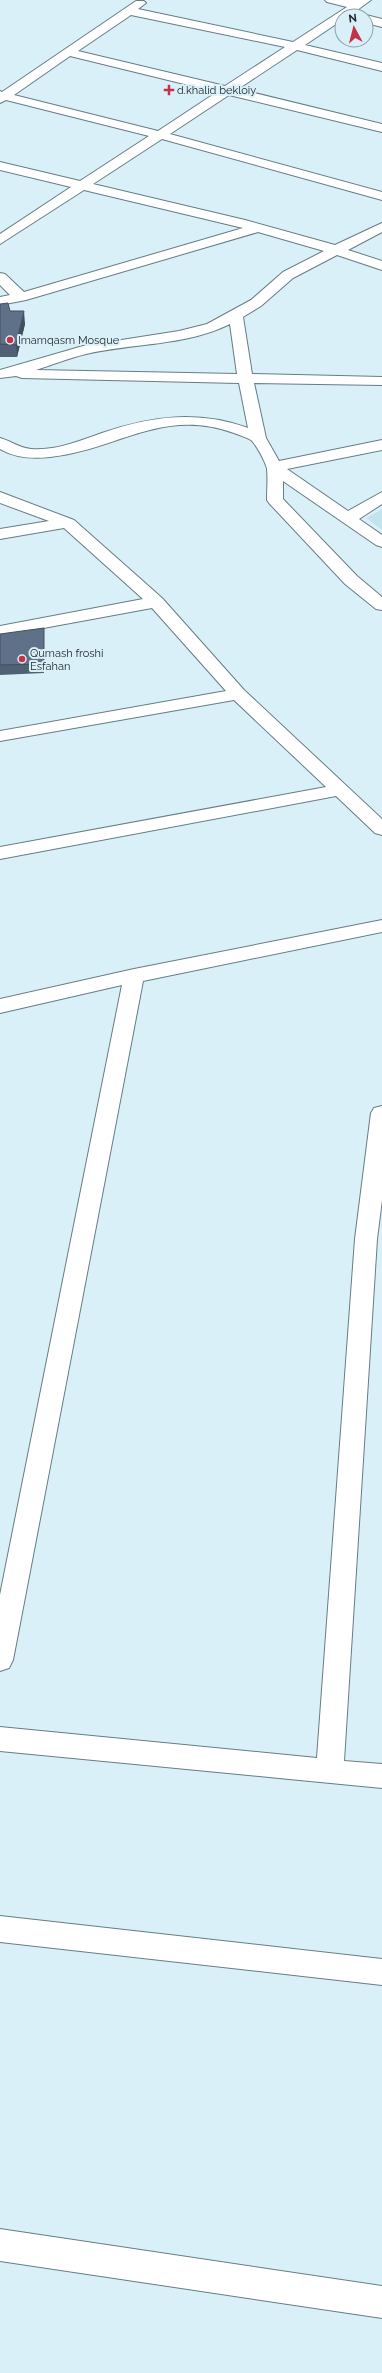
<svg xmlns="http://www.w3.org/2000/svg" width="382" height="2373" viewBox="0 0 382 2373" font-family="Raleway,sans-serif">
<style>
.built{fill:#c5e3ef}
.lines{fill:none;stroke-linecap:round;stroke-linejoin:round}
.minor-casing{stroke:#687c84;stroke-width:2}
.minor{fill:#fff;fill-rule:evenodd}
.wall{fill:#516175}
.shaded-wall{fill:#424f5f}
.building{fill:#5e7188;stroke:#424f5f}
.poi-dot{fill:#c33246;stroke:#d9f0f9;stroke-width:1.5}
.labels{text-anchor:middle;stroke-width:4;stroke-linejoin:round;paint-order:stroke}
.far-poi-label{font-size:11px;fill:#212a2d;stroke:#d9f0f9;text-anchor:start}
</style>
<rect width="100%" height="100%" fill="#d9f0f9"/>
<polygon class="built" points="382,509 382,530 366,518"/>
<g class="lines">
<g class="minor-casing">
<g id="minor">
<path d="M325,0H371L349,16H342V20L305,45L382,63V71L297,50L238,89L382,124V132L229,95L170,134L382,192V200L162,139L93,184L245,220L335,245L382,223V232L348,250L382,261V270L337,255L293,278L261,306L243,317L252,374L382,377V385L254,383L266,438L279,461L382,440V450L287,469L348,511L382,492V504L359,519L382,535V547L376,545L283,481V499L357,576L382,597V610L376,609L345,584L269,503L267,500C267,490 268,479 267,469C266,463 256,444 251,440C246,437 239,435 234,433C162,407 117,450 50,457C32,459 16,458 0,449V438C11,441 19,448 31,449C55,451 80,441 102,433C151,416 198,410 248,428L239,383L22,378L16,376L0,378V370L83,346L179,331L207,324L251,300L283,272L324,251L258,232L26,300L0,305V297L10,295L0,285V273L5,274L24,292L243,228L84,190L0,244V234L71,187L0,170V162L80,181L149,136L6,100L0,103V91L2,92L136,1H144L146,3L138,9L293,42L347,7L327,2ZM131,15L285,47L225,86L78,51ZM70,56L217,92L158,131L14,95ZM230,324L237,374L36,370C52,365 69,358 86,354C133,343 186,346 230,324Z"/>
<polygon points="366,15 382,19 382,27 366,23 366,16 364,16"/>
<polygon points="0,492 74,520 162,598 244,690 382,819 382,835 375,833 336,796 0,859 0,847 326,787 234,700 0,741 0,731 226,691 152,608 0,636 0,626 143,599 64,528 0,539 0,529 49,521 0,503"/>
<polygon points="382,920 382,932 143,981 13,1660 9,1668 0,1671 0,1595 122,985 0,1013 0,999 134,969"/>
<polygon points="382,1106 382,1200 377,1239 344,1761 382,1764 382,1788 0,1751 0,1727 317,1758 355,1239 371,1113 374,1108"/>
<polygon points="0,1916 382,1959 382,1985 0,1942"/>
<polygon points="0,2229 382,2286 382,2318 0,2261"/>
</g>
</g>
<use href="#minor" class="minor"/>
</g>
<g class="wall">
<polygon points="0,304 25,324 17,357 0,357"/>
<polygon points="0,634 44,637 44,673 0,675"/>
</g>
<polygon class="shaded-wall" points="24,311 25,324 17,357 16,345"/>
<g class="building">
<polygon points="8,303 10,311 24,311 16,345 0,344 0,304"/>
<polygon points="44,628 44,664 0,665 0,634"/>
</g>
<g class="poi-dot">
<path d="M167 84h4v4h4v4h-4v4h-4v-4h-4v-4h4z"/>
<circle cx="10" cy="340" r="4"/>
<circle cx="22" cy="659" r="4"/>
</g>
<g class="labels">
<g class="far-poi-label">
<text x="177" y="94">d.khalid bekloiy</text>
<text x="18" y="344">Imamqasm Mosque</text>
<text x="30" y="657">Qumash froshi<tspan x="30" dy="13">Esfahan</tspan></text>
</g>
</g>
<g transform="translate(354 28) rotate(353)"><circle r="19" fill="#d9f0f9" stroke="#8fa1a7"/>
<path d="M0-3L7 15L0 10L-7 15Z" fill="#c33246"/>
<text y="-6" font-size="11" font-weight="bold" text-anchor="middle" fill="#212a2d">N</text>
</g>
</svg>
